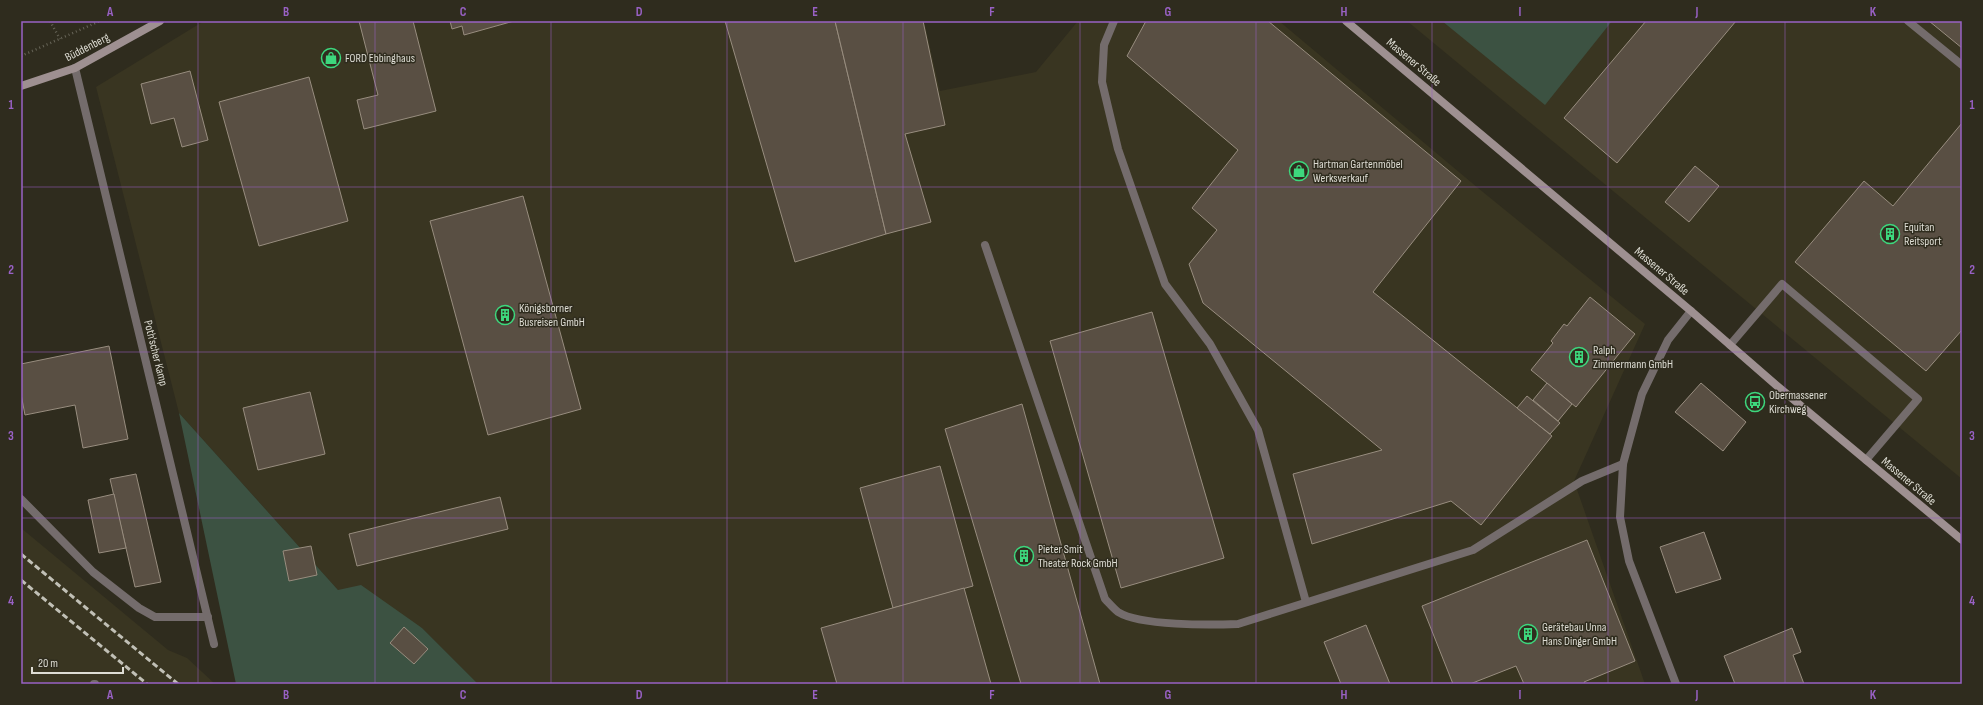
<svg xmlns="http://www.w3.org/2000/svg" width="1983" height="705" viewBox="0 0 1983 705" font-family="'Sofia Sans Condensed',sans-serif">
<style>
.built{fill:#393521}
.green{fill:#3c5242}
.building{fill:#594f43;stroke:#988d7f}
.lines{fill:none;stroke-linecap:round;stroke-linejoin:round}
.path{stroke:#676558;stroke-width:2.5;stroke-dasharray:1 3;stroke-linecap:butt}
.lane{stroke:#746c6c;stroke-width:8}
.street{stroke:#746c6c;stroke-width:8}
.secondary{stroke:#9e9091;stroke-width:8}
.rail{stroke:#c1c0b6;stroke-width:3;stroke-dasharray:6 3;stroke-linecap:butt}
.grid{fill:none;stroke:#9961c5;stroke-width:1;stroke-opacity:0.55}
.labels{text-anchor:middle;stroke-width:3;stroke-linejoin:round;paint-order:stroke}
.street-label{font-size:12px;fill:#deddd4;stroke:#2f2c1e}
.poi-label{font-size:12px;fill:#deddd4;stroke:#2f2c1e;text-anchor:start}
.neatline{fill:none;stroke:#9961c5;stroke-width:1.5}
.grid-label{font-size:13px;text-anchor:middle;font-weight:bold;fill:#9961c5}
</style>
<rect width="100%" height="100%" fill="#2f2c1e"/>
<g class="built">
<polygon points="204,21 924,21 940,91 1036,72 1078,21 1279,21 1478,188 1645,324 1574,481 1645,684 478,684 422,628 338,590 179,413 96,87"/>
<polygon points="1407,21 1962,21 1962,479"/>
<polygon points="21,528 168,650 187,658 215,684 21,684"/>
</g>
<g class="green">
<polygon points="1442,21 1612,21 1545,105"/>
<polygon points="179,413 338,590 361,585 422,628 478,684 236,684"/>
</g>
<g class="building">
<polygon points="359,21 413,21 436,111 364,129 357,100 378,95"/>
<polygon points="450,21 514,21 464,35 462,26 452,29"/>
<polygon points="725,21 835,21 886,234 795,262"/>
<polygon points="835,21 923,21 945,125 905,134 931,222 886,234"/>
<polygon points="1146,21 1268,21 1461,181 1373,292 1552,436 1481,525 1451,501 1312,544 1293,474 1382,450 1203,303 1189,264 1217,230 1192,208 1238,150 1127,56"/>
<polygon points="1646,21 1736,21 1617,163 1564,118"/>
<polygon points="1929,21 1962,21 1962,48"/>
<polygon points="190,71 208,140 182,147 174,118 151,124 141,84"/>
<polygon points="309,77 348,221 259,246 219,102"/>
<polygon points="1962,123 1962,330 1926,371 1795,262 1864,181 1893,206"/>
<polygon points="1695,166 1719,186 1689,222 1665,202"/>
<polygon points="523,196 581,409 488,435 430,221"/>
<polygon points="1590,297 1635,334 1576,407 1531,370 1553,343 1551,341 1564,324 1567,326"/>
<polygon points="1152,312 1224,558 1121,588 1050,341"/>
<polygon points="109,346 128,439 83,448 75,405 25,415 21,394 21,364"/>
<polygon points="1547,383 1572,404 1558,421 1533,400"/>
<polygon points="1701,383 1746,422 1723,451 1675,412"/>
<polygon points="310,392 325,454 258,470 243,408"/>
<polygon points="1527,396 1560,423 1550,434 1517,408"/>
<polygon points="1022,404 1100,684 1021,684 945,429"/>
<polygon points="940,466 973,586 893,608 860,488"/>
<polygon points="136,474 161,582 135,587 110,479"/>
<polygon points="114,494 126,548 99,553 88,500"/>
<polygon points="500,497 508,529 357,566 349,534"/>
<polygon points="1704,532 1721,579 1676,593 1660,547"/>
<polygon points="1587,540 1635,661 1584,682 1585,684 1524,684 1516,666 1470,684 1453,684 1422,606"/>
<polygon points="311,546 317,575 289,581 283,551"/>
<polygon points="964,588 991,684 837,684 821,628"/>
<polygon points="1366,625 1390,684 1341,684 1324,642"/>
<polygon points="404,627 428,649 414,664 390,643"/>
<polygon points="1792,628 1801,652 1793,655 1804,684 1735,684 1724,656"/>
</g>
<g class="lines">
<g class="path">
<polyline points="50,21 60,39"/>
<polyline points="21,56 100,21"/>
</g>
<g class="lane">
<polyline points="1114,21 1104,45 1102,82 1118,149 1165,284 1210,344 1258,430 1306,602"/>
<polyline points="1908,21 1962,65"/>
<path d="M985,245L1105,599C1109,603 1113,608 1118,612C1140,626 1210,625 1238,624L1473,550L1582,481L1623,464"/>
<polyline points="1730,345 1782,284 1918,399 1866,460"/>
<polyline points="21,499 93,572 139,608 155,617 208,617"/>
</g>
<g class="street">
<polyline points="75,68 214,644"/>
<polyline points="94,684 95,684"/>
<polyline points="1676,684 1629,561 1620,517 1623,464 1642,394 1668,340 1691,311"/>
</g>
<g class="secondary">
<polyline points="1346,21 1691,311 1776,385 1962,540"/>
<polyline points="21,86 75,68 160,21"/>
</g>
<g class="rail">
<polyline points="21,554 178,684"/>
<polyline points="21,580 147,684"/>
</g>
</g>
<path class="grid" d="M198,21V684M375,21V684M551,21V684M727,21V684M903,21V684M1080,21V684M1256,21V684M1432,21V684M1608,21V684M1785,21V684M21,187H1962M21,352H1962M21,518H1962"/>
<defs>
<g id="shop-ring" transform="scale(1)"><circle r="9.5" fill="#2f2c1e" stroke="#3dd77d" stroke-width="1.5"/><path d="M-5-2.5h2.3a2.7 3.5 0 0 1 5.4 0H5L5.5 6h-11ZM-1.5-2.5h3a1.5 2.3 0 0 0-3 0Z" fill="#3dd77d"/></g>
<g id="building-ring" transform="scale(1)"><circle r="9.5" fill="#2f2c1e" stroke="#3dd77d" stroke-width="1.5"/><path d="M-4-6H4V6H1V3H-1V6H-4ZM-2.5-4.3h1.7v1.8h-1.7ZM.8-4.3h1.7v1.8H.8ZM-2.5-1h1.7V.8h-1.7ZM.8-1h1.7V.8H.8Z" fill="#3dd77d"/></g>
<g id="bus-ring" transform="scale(1)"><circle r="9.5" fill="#2f2c1e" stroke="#3dd77d" stroke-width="1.5"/><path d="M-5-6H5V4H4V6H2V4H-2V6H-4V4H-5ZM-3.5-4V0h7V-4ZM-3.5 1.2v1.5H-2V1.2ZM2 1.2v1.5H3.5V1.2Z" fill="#3dd77d"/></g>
</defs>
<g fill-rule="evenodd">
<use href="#shop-ring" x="331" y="58"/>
<use href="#shop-ring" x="1299" y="171"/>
<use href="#building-ring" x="1890" y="234"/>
<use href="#building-ring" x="505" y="315"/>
<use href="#building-ring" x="1579" y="357"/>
<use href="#bus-ring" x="1755" y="402"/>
<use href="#building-ring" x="1024" y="556"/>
<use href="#building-ring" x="1528" y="634"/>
</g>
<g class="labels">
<g class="street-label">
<text transform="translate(87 47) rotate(-27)" y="4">Büddenberg</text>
<text transform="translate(1414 62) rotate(40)" y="4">Massener Straße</text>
<text transform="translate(1662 271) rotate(40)" y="4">Massener Straße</text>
<text transform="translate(156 353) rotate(76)" y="4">Poth'scher Kamp</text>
<text transform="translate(1909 481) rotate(40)" y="4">Massener Straße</text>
</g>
<g class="poi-label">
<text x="345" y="62">FORD Ebbinghaus</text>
<text x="1313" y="168">Hartman Gartenmöbel<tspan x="1313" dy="14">Werksverkauf</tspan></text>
<text x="1904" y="231">Equitan<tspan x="1904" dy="14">Reitsport</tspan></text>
<text x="519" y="312">Königsborner<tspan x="519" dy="14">Busreisen GmbH</tspan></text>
<text x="1593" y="354">Ralph<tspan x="1593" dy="14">Zimmermann GmbH</tspan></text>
<text x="1769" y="399">Obermassener<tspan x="1769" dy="14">Kirchweg</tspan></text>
<text x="1038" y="553">Pieter Smit<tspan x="1038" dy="14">Theater Rock GmbH</tspan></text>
<text x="1542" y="631">Gerätebau Unna<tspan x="1542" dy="14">Hans Dinger GmbH</tspan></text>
</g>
</g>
<rect width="1983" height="705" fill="none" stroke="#2f2c1e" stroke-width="44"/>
<path d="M32 667v6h91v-6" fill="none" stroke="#deddd4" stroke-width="2"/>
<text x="38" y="667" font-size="12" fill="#deddd4" stroke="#2f2c1e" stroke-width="3" paint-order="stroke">20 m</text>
<rect x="22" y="22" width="1939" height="661" class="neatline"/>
<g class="grid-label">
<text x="110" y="16">A</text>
<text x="286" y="16">B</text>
<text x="463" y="16">C</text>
<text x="639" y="16">D</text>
<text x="815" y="16">E</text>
<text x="992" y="16">F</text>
<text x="1168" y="16">G</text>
<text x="1344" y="16">H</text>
<text x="1520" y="16">I</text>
<text x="1697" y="16">J</text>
<text x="1873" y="16">K</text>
<text x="11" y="109">1</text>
<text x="1972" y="109">1</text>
<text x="11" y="274">2</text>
<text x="1972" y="274">2</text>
<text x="11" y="440">3</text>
<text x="1972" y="440">3</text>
<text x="11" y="605">4</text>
<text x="1972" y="605">4</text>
<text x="110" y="699">A</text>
<text x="286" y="699">B</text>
<text x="463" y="699">C</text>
<text x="639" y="699">D</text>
<text x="815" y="699">E</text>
<text x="992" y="699">F</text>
<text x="1168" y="699">G</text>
<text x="1344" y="699">H</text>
<text x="1520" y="699">I</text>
<text x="1697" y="699">J</text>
<text x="1873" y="699">K</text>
</g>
</svg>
